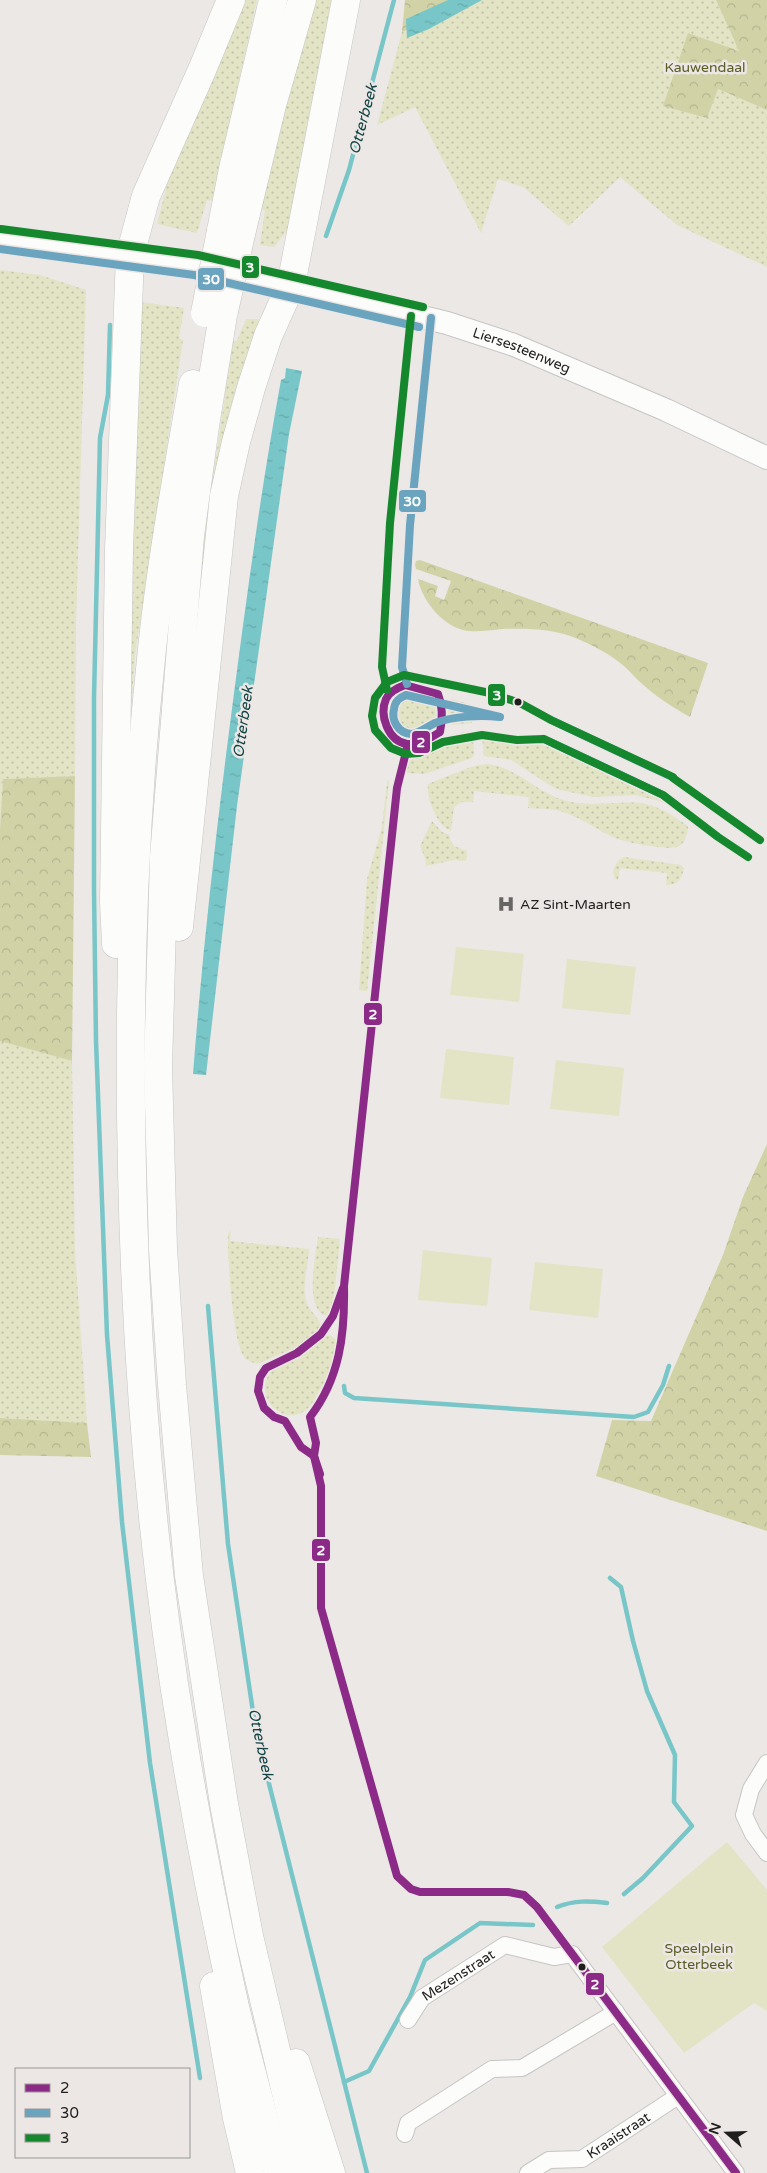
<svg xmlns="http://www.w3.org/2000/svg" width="767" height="2173" viewBox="0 0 767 2173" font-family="'Varela Round',sans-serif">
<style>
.grass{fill:url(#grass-dots)}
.forest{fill:url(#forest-crowns)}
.green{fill:#e2e4c5}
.water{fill:url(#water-ripples)}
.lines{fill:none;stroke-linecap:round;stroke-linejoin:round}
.stream{stroke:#78c6c8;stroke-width:4.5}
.minor-casing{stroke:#c7c5c3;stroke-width:18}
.secondary-casing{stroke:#c7c5c3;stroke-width:24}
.primary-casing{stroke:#c7c5c3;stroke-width:28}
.trunk-casing{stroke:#c7c5c3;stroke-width:29}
.motorway-casing{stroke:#c7c5c3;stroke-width:29}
.minor{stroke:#fcfcfb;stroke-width:16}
.secondary{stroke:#fcfcfb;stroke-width:22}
.primary{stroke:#fcfcfb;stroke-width:26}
.trunk{stroke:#fcfcfb;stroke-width:28}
.motorway{stroke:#fcfcfb;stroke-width:28}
.trunk-bridge-casing{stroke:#c7c5c3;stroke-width:29;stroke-linecap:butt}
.trunk-bridge{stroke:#fcfcfb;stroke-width:28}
.bus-1-casing{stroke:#ece7e5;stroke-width:11}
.bus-2-casing{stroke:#ece7e5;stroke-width:11}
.bus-3-casing{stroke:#ece7e5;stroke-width:11}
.bus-1{stroke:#8c2b87;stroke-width:8}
.bus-2{stroke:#6aa4bf;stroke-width:8}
.bus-3{stroke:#15882e;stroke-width:8}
.bus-dot{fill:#1f1e1d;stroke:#ece7e5;stroke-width:2}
.labels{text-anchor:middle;stroke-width:5;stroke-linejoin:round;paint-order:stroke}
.park-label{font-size:14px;fill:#595c23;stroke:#ece7e5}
.street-label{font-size:14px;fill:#1f1e1d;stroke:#ece7e5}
.poi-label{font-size:14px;fill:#1f1e1d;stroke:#ece7e5;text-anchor:start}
.water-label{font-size:15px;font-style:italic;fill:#114445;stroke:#ece7e5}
.line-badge{stroke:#ece7e5;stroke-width:2}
.badge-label{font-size:14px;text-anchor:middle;font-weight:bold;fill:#fff}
</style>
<defs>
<pattern id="grass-dots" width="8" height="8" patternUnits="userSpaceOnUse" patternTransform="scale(1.25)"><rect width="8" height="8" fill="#e2e4c5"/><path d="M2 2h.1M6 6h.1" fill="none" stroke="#c1c3a9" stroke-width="1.8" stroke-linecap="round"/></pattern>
<pattern id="forest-crowns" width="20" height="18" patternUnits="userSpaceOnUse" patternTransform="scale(1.25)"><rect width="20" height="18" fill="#d1d3a7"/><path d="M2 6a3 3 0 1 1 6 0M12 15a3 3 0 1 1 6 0" fill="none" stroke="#b3b58f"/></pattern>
<pattern id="water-ripples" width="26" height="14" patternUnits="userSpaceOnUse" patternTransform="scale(1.25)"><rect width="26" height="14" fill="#78c6c8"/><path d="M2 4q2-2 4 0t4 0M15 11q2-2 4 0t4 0" fill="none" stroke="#67aaab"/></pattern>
</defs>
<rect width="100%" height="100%" fill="#ebe8e6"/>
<g class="grass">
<polygon points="238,0 257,0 212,201 207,200 197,233 157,224 173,162"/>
<polygon points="316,0 339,0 297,218 274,247 260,245 265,210 259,209 290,83"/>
<polygon points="468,0 716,0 739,51 718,89 767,110 767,267 677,225 620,177 569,226 523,187 498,179 481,233 415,107 377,125 402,32"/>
<polygon points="0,270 40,275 86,290 76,621 75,776 3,779 0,829"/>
<polygon points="140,302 184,308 179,338 183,340 135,655 123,813"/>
<polygon points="246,319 259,319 179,850 203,546 233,341 237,341"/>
<circle cx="414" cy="715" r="22"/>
<polygon points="452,699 472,705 472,723 453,725 450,723 447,704"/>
<path d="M473,731L474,753L472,758L424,774L406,773C411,742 446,735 473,731Z"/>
<path d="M482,737H498L533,743L534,738C563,745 675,792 687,815L663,802L635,795L594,797L560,790L551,786L511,760L484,756Z"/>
<path d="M484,764C515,765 534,791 563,800C589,808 614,801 640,803C658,805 673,816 688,826C686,849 677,849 657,847C643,845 629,843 615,838C597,830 582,818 563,812C552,808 540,809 528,808L529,797L474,791L473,802H462L454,807L451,831C437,826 426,798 428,784L471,767Z"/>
<polygon points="388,780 389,781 367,991 359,990 367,879 382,827 387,782"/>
<polygon points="432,821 442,832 450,835 450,840 454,846 467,851 466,861 454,860 426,866 425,858 420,846"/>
<path d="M624,857L681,865L684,868C682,879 678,885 666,885L667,873L620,868L618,880L615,879C611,871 616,860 624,857Z"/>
<polygon points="0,1041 72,1061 75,1251 87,1423 0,1418"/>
<path d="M231,1230L230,1241L309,1249C308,1265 302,1286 306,1301C308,1312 322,1318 320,1328L299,1346L260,1363C253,1364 247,1361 243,1355C233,1340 227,1255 228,1234Z"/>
<path d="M318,1237L340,1239L334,1297L327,1316C303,1310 316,1255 318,1237Z"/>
<path d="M330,1335L336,1339C337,1354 331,1369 324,1382C319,1391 315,1401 308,1408C284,1431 250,1394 272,1371C279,1364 291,1361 299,1356C310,1350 319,1339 330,1335Z"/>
</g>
<g class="forest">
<polygon points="405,0 468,0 402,32"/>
<polygon points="716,0 767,0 767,110 718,89 707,118 663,106 688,33 739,51"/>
<path d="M420,560L708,663L690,717C672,707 655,696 640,682C634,677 630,671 624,666C610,654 594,646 578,639C556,629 527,628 503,629C491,630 480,632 468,631C444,628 422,601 418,579L438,586L435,596L444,600L451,581L416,569L415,565L416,561Z"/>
<polygon points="75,776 72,1061 0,1041 0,829 3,779"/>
<polygon points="767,1144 767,1531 596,1476 612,1420 651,1421 723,1255 743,1197"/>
<polygon points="0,1418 87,1423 91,1457 0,1455"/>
</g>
<g class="green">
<polygon points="456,947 524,954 519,1002 450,995"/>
<polygon points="567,959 636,967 630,1015 562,1008"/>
<polygon points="446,1049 514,1057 509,1105 440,1098"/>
<polygon points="556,1060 624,1068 619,1116 550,1109"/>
<polygon points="423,1250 492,1258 487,1306 418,1300"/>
<polygon points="535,1262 603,1269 598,1318 529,1310"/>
<polygon points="727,1842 767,1890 767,2011 754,2003 684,2053 602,1947"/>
</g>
<g class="water">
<polygon points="448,0 482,0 429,29 407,38 406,19"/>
<path d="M286,368L302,371L289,434L237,806L206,1075L193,1074C202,957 215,840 230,724C245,609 260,494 281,380L285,378Z"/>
</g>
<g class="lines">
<g class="stream">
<polyline points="326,236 349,170 394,0"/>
<polyline points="110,325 108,395 100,438 94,698 94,889 96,1041 107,1335 122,1522 150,1763 200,2078"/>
<polyline points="208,1306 228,1544 256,1732 367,2173"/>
<polyline points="344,1386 345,1393 354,1398 634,1417 648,1412 663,1385 669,1366"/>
<polyline points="610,1578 621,1587 633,1641 647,1691 675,1755 674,1802 692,1826 643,1878 624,1894"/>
<path d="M557,1907C575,1900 589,1901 607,1903"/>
<polyline points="344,2082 369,2071 410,1997 425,1960 480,1923 533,1925"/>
</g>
<g class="minor-casing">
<g id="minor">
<polyline points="767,1763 751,1789 744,1815 753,1834 767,1853"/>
<path id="s1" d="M408,2020L422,1998L505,1945L554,1957L572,1954L736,2173"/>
<polyline points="405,2134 408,2123 492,2069 522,2068 616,2012"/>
<path id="s2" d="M528,2173L549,2160L582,2159L678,2096"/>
</g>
</g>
<g class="secondary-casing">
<g id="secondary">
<path id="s3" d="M291,285L447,323L514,345L666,410L767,458"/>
</g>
</g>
<g class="primary-casing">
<polyline id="primary" points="0,239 196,265 291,285"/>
</g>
<g class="trunk-casing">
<g id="trunk">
<polyline points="221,231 233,169 273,0"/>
<polyline points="241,234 272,105 302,0"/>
<polyline points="223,315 205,426 190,536 164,857 158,1067 163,1249 172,1385 189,1576 224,1804 249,1936 305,2173"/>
<path d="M193,384C177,475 160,567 151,659C133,829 128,1000 132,1171C136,1359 151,1548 182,1734C197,1826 215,1917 235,2007C247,2057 261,2106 273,2155"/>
<polyline points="179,927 224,496 236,442 251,388 268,336 291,285 346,0"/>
<polyline points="116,944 114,902 119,549 130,255 146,196 202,70 231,0"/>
<polyline points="214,1986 237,2118 250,2173"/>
<polyline points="296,2063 331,2173"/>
</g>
</g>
<g class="motorway-casing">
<polyline id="motorway" points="273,2155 279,2173"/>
</g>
<use href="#minor" class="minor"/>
<use href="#secondary" class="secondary"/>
<use href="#primary" class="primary"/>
<use href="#trunk" class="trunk"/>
<use href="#motorway" class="motorway"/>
<g class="trunk-bridge-casing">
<g id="trunk-bridge">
<polyline points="224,311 241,234"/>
<polyline points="205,313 221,231"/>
</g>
</g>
<use href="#trunk-bridge" class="trunk-bridge"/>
<g class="bus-1-casing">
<g id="bus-1">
<path d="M405,685L438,694C443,707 443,718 440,732C430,738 419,746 407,744C388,741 379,715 386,699C390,691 398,688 405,685Z"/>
<path d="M408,744L397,788L344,1286C345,1334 340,1378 310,1417L316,1443L314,1456L321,1486V1608L397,1876L411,1889L420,1892H508L524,1895L537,1907L736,2173"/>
<polyline points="320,1474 314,1456 301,1447 285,1421 274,1417 264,1408 258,1391 260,1377 266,1368 297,1353 321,1334 333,1316 343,1288"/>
</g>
</g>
<g class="bus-2-casing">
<g id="bus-2">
<polyline points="0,249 194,275 419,327"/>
<polyline points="407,684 402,667 410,525 431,318"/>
<path d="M406,695L500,717C481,715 453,716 435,723C428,726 419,734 411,734C398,733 391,720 394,709C395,701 399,698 406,695Z"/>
<polyline points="551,720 672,777"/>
<polyline points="544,739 663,795"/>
</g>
</g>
<g class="bus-3-casing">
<g id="bus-3">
<polyline points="1,229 198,255 423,307"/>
<polyline points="387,690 382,667 390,523 411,316"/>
<polyline points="673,777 551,720 520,703 490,693 404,675 387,682 375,698 372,716 375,730 391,748 406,754 419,753 443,742 482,735 517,740 544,739 663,795 718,837 748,857"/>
<polyline points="673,778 760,840"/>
</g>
</g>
<use href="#bus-1" class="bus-1"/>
<use href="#bus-2" class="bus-2"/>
<use href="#bus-3" class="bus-3"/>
</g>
<defs>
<g id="hospital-bare" transform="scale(1.35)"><path d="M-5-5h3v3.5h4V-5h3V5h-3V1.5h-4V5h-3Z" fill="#666563" stroke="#ece7e5" stroke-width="2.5" paint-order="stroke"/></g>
</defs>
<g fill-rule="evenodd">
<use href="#hospital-bare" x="506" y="904"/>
</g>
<g class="bus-dot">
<circle cx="518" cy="702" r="4.5"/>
<circle cx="582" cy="1967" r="4.5"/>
</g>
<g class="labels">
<g class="park-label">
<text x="705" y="72">Kauwendaal</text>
<text x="699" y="1953">Speelplein<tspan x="699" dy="16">Otterbeek</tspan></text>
</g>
<g class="street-label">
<text dy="5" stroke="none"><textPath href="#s3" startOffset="240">Liersesteenweg</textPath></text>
<text dy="5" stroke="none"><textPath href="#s1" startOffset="69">Mezenstraat</textPath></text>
<text dy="5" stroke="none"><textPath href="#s2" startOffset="101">Kraaistraat</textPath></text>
</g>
<g class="poi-label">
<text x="520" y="909">AZ Sint-Maarten</text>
</g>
<g class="water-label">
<text transform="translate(363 119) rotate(-75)" y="5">Otterbeek</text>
<text transform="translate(243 722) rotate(-82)" y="5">Otterbeek</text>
<text transform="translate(261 1744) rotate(78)" y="5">Otterbeek</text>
</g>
</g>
<g class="line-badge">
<rect x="241" y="255" width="19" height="24" rx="5" fill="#15882e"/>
<rect x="197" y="267" width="28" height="24" rx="5" fill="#6aa4bf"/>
<rect x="398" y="489" width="29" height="24" rx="5" fill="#6aa4bf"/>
<rect x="487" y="683" width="19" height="24" rx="5" fill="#15882e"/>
<rect x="411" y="730" width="20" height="24" rx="5" fill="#8c2b87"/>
<rect x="363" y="1002" width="20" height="24" rx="5" fill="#8c2b87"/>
<rect x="311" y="1538" width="20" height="24" rx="5" fill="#8c2b87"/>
<rect x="585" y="1972" width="20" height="24" rx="5" fill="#8c2b87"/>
</g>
<g class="badge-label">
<text x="250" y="272">3</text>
<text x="211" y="284">30</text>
<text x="412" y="506">30</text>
<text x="497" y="700">3</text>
<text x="421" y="747">2</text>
<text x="373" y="1019">2</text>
<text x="321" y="1555">2</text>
<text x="595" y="1989">2</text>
</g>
<rect x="15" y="2068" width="175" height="90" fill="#ece7e5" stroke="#9a9795"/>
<rect x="25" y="2084" width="25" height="8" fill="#8c2b87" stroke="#9a9795"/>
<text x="60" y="2093" font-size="15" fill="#1f1e1d">2</text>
<rect x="25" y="2109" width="25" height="8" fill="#6aa4bf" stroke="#9a9795"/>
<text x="60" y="2118" font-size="15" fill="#1f1e1d">30</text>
<rect x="25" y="2134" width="25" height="8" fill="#15882e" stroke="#9a9795"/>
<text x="60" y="2143" font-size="15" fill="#1f1e1d">3</text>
<g transform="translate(727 2133) rotate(290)" stroke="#ece7e5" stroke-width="4" paint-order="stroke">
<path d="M0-4L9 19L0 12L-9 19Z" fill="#1f1e1d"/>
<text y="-8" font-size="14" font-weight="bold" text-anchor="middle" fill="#1f1e1d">N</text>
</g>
</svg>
